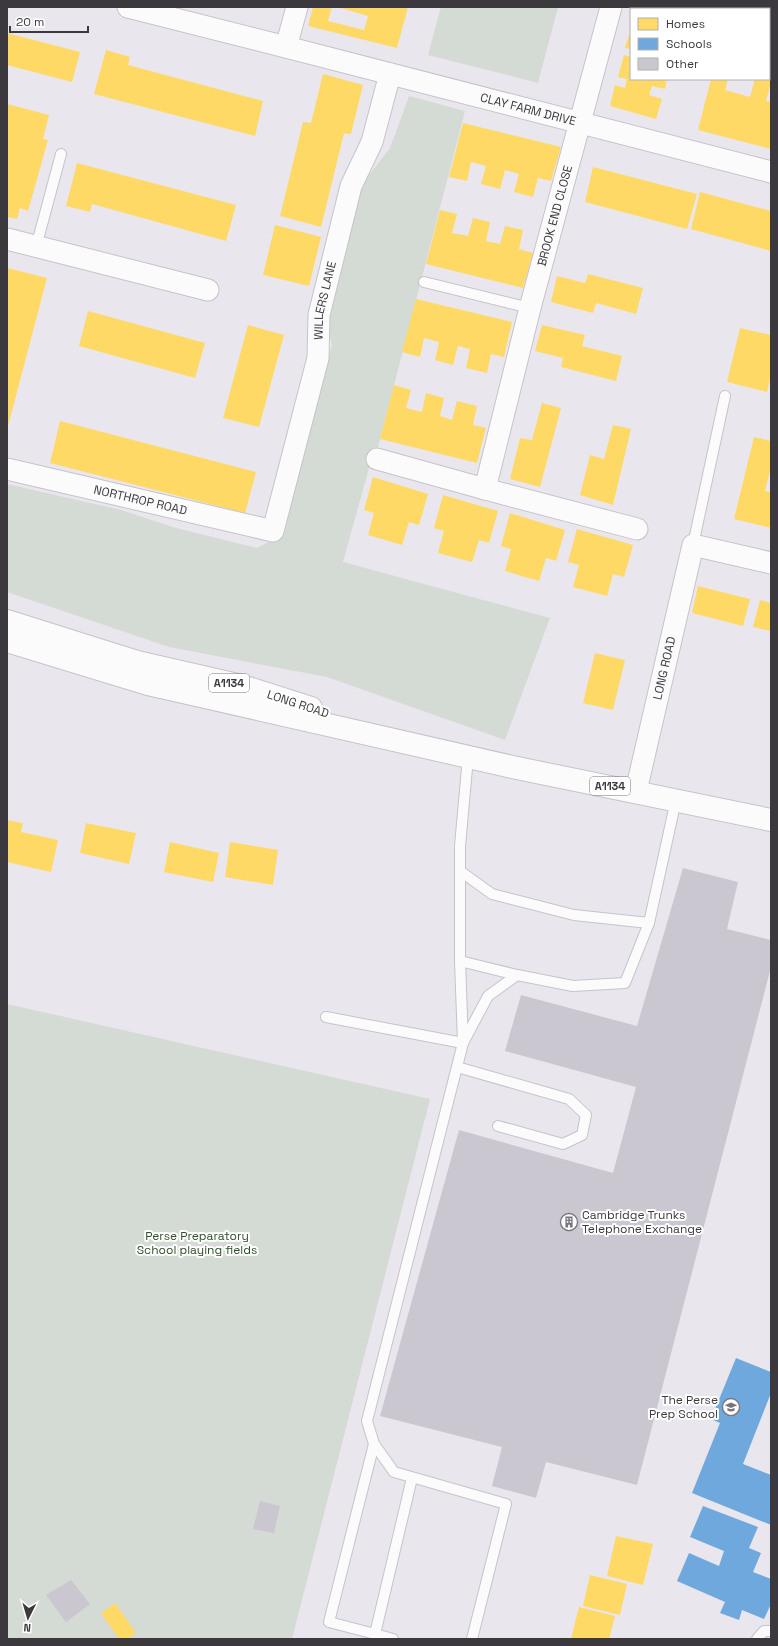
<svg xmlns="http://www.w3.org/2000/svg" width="778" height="1646" viewBox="0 0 778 1646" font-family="'Space Grotesk',sans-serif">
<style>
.green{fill:#d4dad4}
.homes{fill:#ffd966}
.schools{fill:#6fa8dc}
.building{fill:#cbc7d0}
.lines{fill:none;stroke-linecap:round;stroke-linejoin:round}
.service-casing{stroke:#c6c3c9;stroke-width:12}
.minor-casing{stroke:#c6c3c9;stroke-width:23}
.primary-casing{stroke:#c6c3c9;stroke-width:24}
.service{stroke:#fcfbfc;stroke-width:10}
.minor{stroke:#fcfbfc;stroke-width:21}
.primary{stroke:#fcfbfc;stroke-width:22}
.labels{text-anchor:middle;stroke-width:4;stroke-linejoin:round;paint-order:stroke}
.shield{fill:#fff;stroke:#767478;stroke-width:1}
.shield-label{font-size:11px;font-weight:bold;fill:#3b393e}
.street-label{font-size:12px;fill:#3b393e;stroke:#fff}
.poi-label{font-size:12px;fill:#3b393e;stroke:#fff;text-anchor:start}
.park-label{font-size:12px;fill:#2d4e26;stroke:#fff}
</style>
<rect width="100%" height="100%" fill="#eae6ee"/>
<g class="green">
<polygon points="441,7 558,7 538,83 428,55"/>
<polygon points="409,96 465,111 377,451 369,468 343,562 550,618 505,740 327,677 169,647 7,592 7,484 121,510 176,528 257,548 272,540 286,527 290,503 332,345 326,320 359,188 390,148"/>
<polygon points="7,1004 430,1099 292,1639 7,1639"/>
</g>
<g class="homes">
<polygon points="313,7 332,7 328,21 364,30 368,16 337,7 408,7 397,48 308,26"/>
<polygon points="631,29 631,49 625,48"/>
<polygon points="7,33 80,52 72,82 7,65"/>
<polygon points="106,50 130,57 128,65 263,101 255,136 94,94"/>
<polygon points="769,52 771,52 771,82 766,101 771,102 771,149 698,130 711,79 728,79 725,90 750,97 755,79 769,79"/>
<polygon points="624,55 631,57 631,79 667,79 665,89 652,86 649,95 662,99 656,119 610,106 615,85 625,88 627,79 618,77"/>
<polygon points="323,74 363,85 351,134 344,133 321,227 280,216 303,122 311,123"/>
<polygon points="7,104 49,115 43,139 48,140 28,211 20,208 17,219 7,217"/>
<polygon points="463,123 561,147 551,181 538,178 533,197 514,192 519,174 505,170 500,189 481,184 486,166 471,162 467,181 449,177"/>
<polygon points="77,163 236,205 226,241 92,204 90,212 66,206"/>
<polygon points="593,167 697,194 687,229 585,202"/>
<polygon points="700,192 771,211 771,251 691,229"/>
<polygon points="440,210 457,214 452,233 468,236 473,218 490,222 486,241 500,244 505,226 523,230 519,249 533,253 523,288 426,264"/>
<polygon points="275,225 321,237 309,286 263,275"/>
<polygon points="7,268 47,278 8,426 7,426"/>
<polygon points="588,274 643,288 636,314 596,303 593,313 551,302 557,276 585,283"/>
<polygon points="416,299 512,322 504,357 491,354 487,373 466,368 470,349 458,346 453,365 435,360 439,342 424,338 420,357 402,352"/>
<polygon points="88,311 205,343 195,378 79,346"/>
<polygon points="248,325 284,335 259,427 223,418"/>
<polygon points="542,325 585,335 582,346 622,356 616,381 561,367 563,358 535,351"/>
<polygon points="740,328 771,335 771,375 767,392 727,382"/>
<polygon points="394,385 411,390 406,408 422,412 426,393 444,398 440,416 452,420 457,401 477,406 473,425 486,428 477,463 380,439"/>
<polygon points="542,403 561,408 540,487 510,479 520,438 532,440"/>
<polygon points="60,421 256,472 245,513 50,463"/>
<polygon points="613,425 631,429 613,505 580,495 590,455 604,459"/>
<polygon points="754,437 771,441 771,467 765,491 771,492 771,528 734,519"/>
<polygon points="373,477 428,494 419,525 409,522 402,545 368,535 374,513 364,510"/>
<polygon points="443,495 498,511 489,543 479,540 472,562 438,553 444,531 434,528"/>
<polygon points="510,513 565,530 556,561 546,558 539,581 505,571 511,549 501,546"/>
<polygon points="577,529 633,545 624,577 613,574 607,596 573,587 579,565 568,562"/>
<polygon points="698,586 750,599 743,626 692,613"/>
<polygon points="760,600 771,603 771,631 753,627"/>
<polygon points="595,653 625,660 613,710 583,703"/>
<polygon points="7,820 23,823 21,832 58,840 51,872 7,862"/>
<polygon points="86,823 136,833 129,864 80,853"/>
<polygon points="170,842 219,853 213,882 164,872"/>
<polygon points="230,842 278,850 273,885 225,877"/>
<polygon points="616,1536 653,1544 643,1585 607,1576"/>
<polygon points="590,1575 627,1584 620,1615 583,1606"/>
<polygon points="115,1603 136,1633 127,1639 119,1639 101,1613"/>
<polygon points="579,1607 615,1616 609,1639 571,1639"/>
</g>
<g class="schools">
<polygon points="736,1358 771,1372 771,1393 743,1464 771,1475 771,1525 692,1493 720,1423 711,1419"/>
<polygon points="703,1506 758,1527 749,1548 761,1553 753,1572 771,1579 771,1604 764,1619 742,1610 739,1620 720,1613 725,1602 677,1581 689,1553 719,1566 724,1551 690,1537"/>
</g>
<g class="building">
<polygon points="683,868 738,882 727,929 771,940 771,967 637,1485 546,1462 536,1498 492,1486 502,1447 380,1416 459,1130 613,1173 636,1087 505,1051 521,995 637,1026"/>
<polygon points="260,1501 280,1506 274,1533 253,1529"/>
<polygon points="71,1580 90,1604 66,1622 46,1595"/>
</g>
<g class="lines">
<g class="service-casing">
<g id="service">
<polyline points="36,247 61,154"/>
<polyline points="424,282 530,308"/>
<polyline points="693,545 725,396"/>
<polyline points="460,871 492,894 574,915 649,923"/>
<polyline points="460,961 517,975"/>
<polyline points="326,1017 463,1043 460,961 460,846 468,757"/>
<polyline points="457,1067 569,1099 586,1115 582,1135 563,1144 498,1126"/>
<polyline points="374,1444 329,1622 375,1634"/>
<polyline points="393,1639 375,1634 412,1478"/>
<polyline points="472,1639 506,1504 394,1472 374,1444 367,1421 463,1043 488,996 517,975 573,986 625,983 649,923 676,800"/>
<polyline points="757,1639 764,1631 771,1631"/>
</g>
</g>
<g class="minor-casing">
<g id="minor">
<polyline points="128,7 286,47 297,7"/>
<polyline points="645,7 652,9"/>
<polyline points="769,40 771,41"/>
<path id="s1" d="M286,47L771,172"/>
<polyline points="7,239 208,290"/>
<polyline points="377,459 485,489 637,529"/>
<path id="s2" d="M7,469L273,531L318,358L319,315L351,186L372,142L390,74"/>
<path id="s3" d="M485,489L530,308L611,7"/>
<path id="s4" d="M636,791L693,545L771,563"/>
</g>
</g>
<g class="primary-casing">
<g id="primary">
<polyline points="7,621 137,662 242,686 311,708"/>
<polyline points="7,641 148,684 517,768 771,820"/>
</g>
</g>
<use href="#service" class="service"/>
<use href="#minor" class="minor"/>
<use href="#primary" class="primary"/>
</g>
<defs>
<g id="building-ring" transform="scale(0.9)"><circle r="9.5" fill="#fff" stroke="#78767c" stroke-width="1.5"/><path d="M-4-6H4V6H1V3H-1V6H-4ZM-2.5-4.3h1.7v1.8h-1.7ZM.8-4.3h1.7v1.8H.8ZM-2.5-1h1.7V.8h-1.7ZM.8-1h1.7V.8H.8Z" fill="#78767c"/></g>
<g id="school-ring" transform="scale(0.9)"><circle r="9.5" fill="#fff" stroke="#78767c" stroke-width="1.5"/><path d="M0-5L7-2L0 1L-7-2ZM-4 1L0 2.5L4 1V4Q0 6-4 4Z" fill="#78767c"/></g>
</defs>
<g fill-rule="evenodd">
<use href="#building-ring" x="569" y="1222"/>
<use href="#school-ring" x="731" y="1407"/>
</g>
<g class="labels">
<g class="shield">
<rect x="209" y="674" width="40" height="18" rx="3"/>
<rect x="590" y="777" width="40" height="18" rx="3"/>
</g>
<g class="shield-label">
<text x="229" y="687">A1134</text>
<text x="610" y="790">A1134</text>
</g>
<g class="street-label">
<text dy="4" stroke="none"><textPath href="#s1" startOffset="250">CLAY FARM DRIVE</textPath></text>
<text dy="4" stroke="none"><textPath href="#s3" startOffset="282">BROOK END CLOSE</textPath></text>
<text dy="4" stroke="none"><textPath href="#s2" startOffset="510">WILLERS LANE</textPath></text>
<text dy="4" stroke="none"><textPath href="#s2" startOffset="137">NORTHROP ROAD</textPath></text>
<text dy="4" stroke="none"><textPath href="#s4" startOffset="126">LONG ROAD</textPath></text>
<text transform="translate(298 704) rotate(18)" y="4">LONG ROAD</text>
</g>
<g class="poi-label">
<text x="582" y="1219">Cambridge Trunks<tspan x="582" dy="14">Telephone Exchange</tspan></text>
<text x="718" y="1404" text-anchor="end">The Perse<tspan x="718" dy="14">Prep School</tspan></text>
</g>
<g class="park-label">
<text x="197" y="1240">Perse Preparatory<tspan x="197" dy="14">School playing fields</tspan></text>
</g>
</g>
<rect width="778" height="1646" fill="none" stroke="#3b393e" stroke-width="16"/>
<rect x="630" y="8" width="140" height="72" fill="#ffffff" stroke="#b1b0b2"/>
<rect x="638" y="18" width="20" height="12" fill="#ffd966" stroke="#b1b0b2"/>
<text x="666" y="28" font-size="12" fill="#3b393e">Homes</text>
<rect x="638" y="38" width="20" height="12" fill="#6fa8dc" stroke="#b1b0b2"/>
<text x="666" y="48" font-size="12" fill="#3b393e">Schools</text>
<rect x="638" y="58" width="20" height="12" fill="#cbc7d0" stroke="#b1b0b2"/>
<text x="666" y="68" font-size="12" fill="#3b393e">Other</text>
<g transform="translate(28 1618) rotate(185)" stroke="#ffffff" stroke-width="3" paint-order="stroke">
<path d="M0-3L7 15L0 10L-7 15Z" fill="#3b393e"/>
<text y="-6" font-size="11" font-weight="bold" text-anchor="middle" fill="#3b393e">N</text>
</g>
<path d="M10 26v6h78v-6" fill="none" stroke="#3b393e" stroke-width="2"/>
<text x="16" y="26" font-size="12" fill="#3b393e" stroke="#ffffff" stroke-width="3" paint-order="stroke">20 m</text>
</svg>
